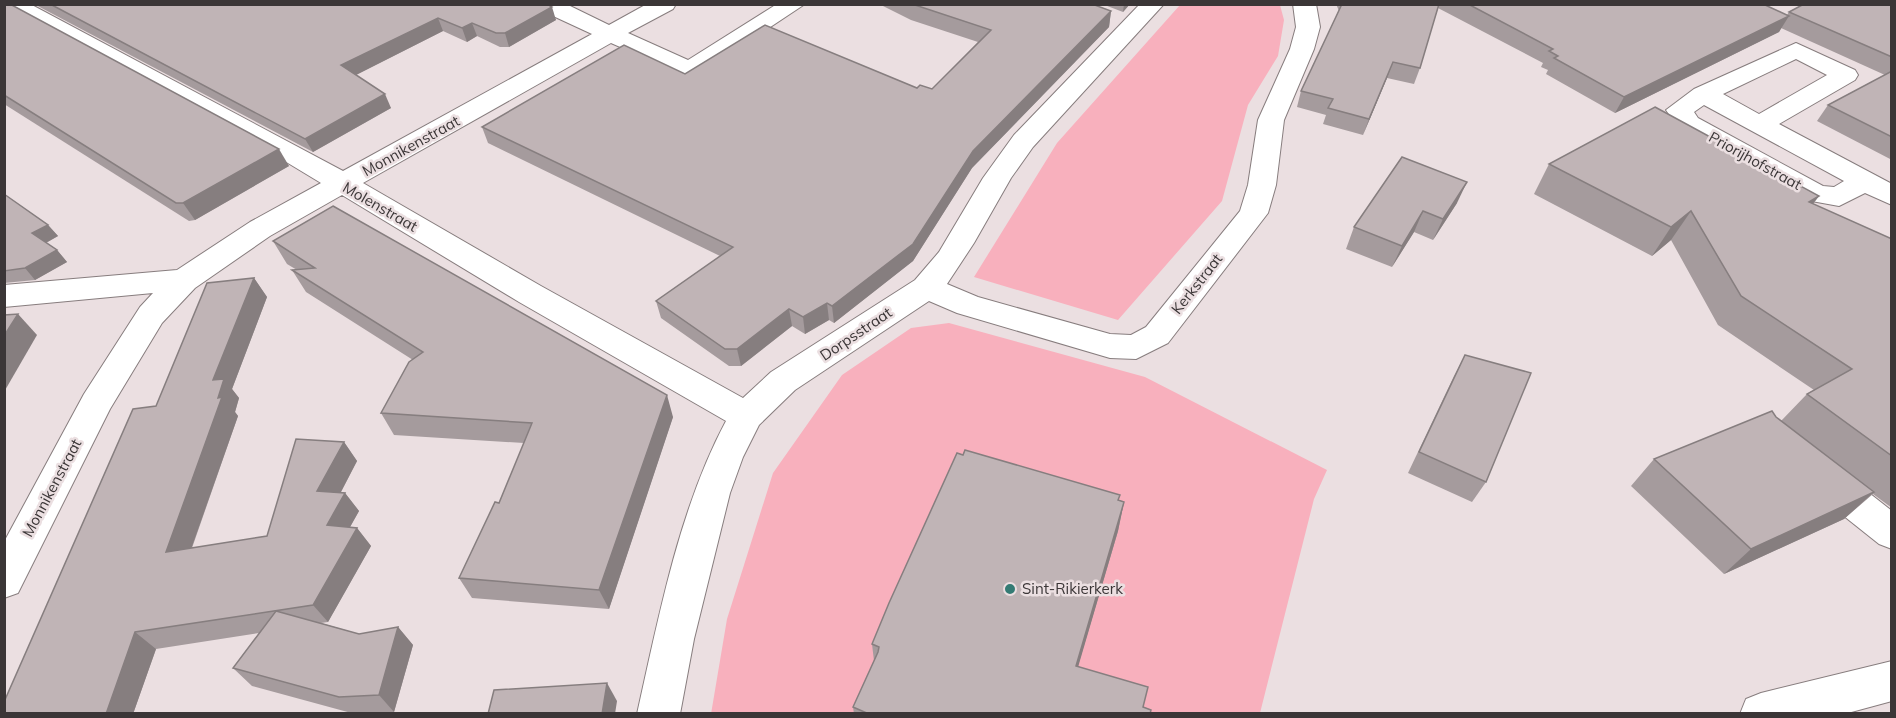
<svg xmlns="http://www.w3.org/2000/svg" width="1896" height="718" viewBox="0 0 1896 718" font-family="Mulish,sans-serif">
<style>
.green{fill:#f8b0bd}
.lines{fill:none;stroke-linecap:round;stroke-linejoin:round}
.minor-casing{stroke:#877d7e;stroke-width:2}
.minor{fill:#fff;fill-rule:evenodd}
.wall{fill:#a59b9d}
.shaded-wall{fill:#867e7f}
.building{fill:#c0b4b6;stroke:#867e7f;stroke-width:1.5}
.poi-dot{fill:#347b74;stroke:#ebdfe1;stroke-width:2}
.labels{text-anchor:middle;stroke-width:5;stroke-linejoin:round;paint-order:stroke}
.street-label{font-size:15px;fill:#3b3637;stroke:#ebdfe1}
.poi-label{font-size:15px;fill:#3b3637;stroke:#ebdfe1;text-anchor:start}
</style>
<rect width="100%" height="100%" fill="#ebdfe1"/>
<g class="green">
<polygon points="1180,5 1280,5 1284,20 1278,56 1248,105 1222,201 1118,320 974,277 1057,143"/>
<polygon points="949,323 1145,377 1327,470 1314,499 1260,713 711,714 727,619 773,473 842,375 911,328"/>
</g>
<g class="lines">
<g class="minor-casing">
<g id="minor">
<path d="M4,4H30L343,171L592,34L538,9L535,4H566L609,25L647,4H676L673,9L628,33L688,60L777,4H805L698,75L689,77L611,43L363,183L541,286L743,398L771,372L915,280L939,252L983,178L1014,135L1140,4H1164L1033,147L1011,178L974,243L947,284L978,297L1110,334L1131,335L1146,327L1240,211L1248,185L1258,120L1290,49L1296,27L1293,4H1316L1320,27L1314,49L1284,120L1276,185L1268,213L1168,343L1136,359L1110,358L957,313L929,301L795,390L759,425L743,457L730,493L694,639L680,714H637C659,616 679,509 726,421L519,302L342,195L270,236L195,288L162,323L110,409L18,593L4,598V542L84,394L140,307L153,293L4,307V285L177,270L250,222L321,183L273,154L4,9Z"/>
<path d="M1796,43L1855,70L1858,75L1855,80L1779,124L1892,184V205L1865,193L1839,206L1806,200L1680,130L1666,110L1694,89ZM1796,59L1827,75L1759,114L1723,94ZM1704,105L1844,181L1834,187L1823,186L1698,118L1694,112Z"/>
<polygon points="1823,463 1836,467 1892,511 1892,549 1879,544 1810,489 1805,478 1810,467"/>
<polygon points="1892,661 1892,701 1844,714 1740,714 1746,699 1761,693"/>
</g>
</g>
<use href="#minor" class="minor"/>
</g>
<g class="wall">
<polygon points="4,4 289,166 195,220 189,221 4,104"/>
<polygon points="34,4 547,4 556,20 509,47 500,47 477,36 467,42 443,31 356,75 391,108 313,152"/>
<polygon points="879,4 1092,4 1111,11 1109,27 972,168 913,261 834,323 829,320 805,334 792,326 741,366 729,366 661,318 656,301 720,256 488,143 482,127 685,74 932,89 978,42 911,20"/>
<polygon points="1102,4 1130,4 1123,12"/>
<polygon points="1336,4 1763,4 1787,15 1789,12 1892,4 1892,160 1817,121 1828,105 1885,75 1781,28 1779,32 1615,113 1546,74 1548,70 1541,67 1543,63 1438,8 1420,68 1414,84 1387,78 1363,135 1323,124 1326,115 1297,107 1301,91 1339,11"/>
<polygon points="1549,164 1819,196 1813,204 1892,239 1892,508 1873,494 1844,519 1724,574 1631,486 1654,459 1776,417 1781,421 1807,394 1814,390 1718,325 1671,240 1652,256 1534,194"/>
<polygon points="4,194 48,225 58,236 46,243 57,250 67,262 35,280 4,283"/>
<polygon points="1457,203 1433,240 1414,232 1392,267 1346,249 1354,227"/>
<polygon points="273,241 673,417 609,609 472,598 459,578 499,503 524,443 394,435 381,413 413,360 306,292 292,270 297,270 287,264"/>
<polygon points="254,278 267,297 232,389 239,398 235,412 238,416 192,548 267,536 344,442 357,461 341,492 345,493 359,511 350,527 357,528 371,546 328,622 321,623 359,634 398,627 413,645 394,712 355,714 252,686 233,668 259,633 156,649 133,714 4,714 156,406"/>
<polygon points="1465,355 1486,482 1472,502 1408,473 1454,376"/>
<polygon points="1119,500 1124,502 1118,531 1078,666 1143,707 1150,714 854,714 853,707 874,661 872,644"/>
</g>
<g class="shaded-wall">
<polygon points="1124,4 1130,4 1123,12"/>
<polygon points="552,7 556,20 509,47 505,33"/>
<polygon points="1111,11 1109,27 972,168 913,261 834,323 832,306 973,151"/>
<polygon points="1789,16 1779,32 1615,113 1624,97"/>
<polygon points="438,18 443,31 348,79 341,65"/>
<polygon points="472,23 477,36 467,42 462,28"/>
<polygon points="1393,62 1387,78 1363,135 1369,119"/>
<polygon points="385,94 391,108 313,152 305,139"/>
<polygon points="279,149 289,166 195,220 183,203"/>
<polygon points="1467,182 1457,203 1433,240 1443,219"/>
<polygon points="1819,196 1796,225 1809,202"/>
<polygon points="1423,211 1414,232 1392,267 1402,246"/>
<polygon points="1691,211 1671,240 1652,256 1671,227"/>
<polygon points="48,225 58,236 42,245 32,233"/>
<polygon points="57,250 67,262 35,280 25,268"/>
<polygon points="254,278 267,297 232,389 239,398 235,412 238,416 184,569 166,552 218,398 213,380"/>
<polygon points="827,303 829,320 805,334 803,317"/>
<polygon points="789,309 792,326 741,366 737,349"/>
<polygon points="18,314 37,335 4,392 4,336"/>
<polygon points="667,395 673,417 609,609 599,590"/>
<polygon points="344,442 357,461 332,509 317,491"/>
<polygon points="1874,492 1844,519 1724,574 1751,549"/>
<polygon points="345,493 359,511 341,543 327,525"/>
<polygon points="1124,502 1118,531 1071,691 1076,666"/>
<polygon points="357,528 371,546 328,622 313,605"/>
<polygon points="398,627 413,645 394,712 379,695"/>
<polygon points="135,632 156,649 133,714 106,714"/>
<polygon points="607,683 617,701 615,714 602,714"/>
</g>
<g class="building">
<polygon points="4,4 10,4 279,149 183,203 176,203 4,95"/>
<polygon points="50,4 547,4 552,7 505,33 496,33 472,23 462,28 438,18 341,65 385,94 305,139"/>
<polygon points="912,4 1092,4 1111,11 973,151 913,244 832,306 827,303 803,317 789,309 737,349 725,349 656,301 733,247 482,127 624,45 685,74 765,25 917,88 920,85 932,89 991,30"/>
<polygon points="1342,4 1439,4 1420,68 1393,62 1369,119 1328,108 1333,99 1301,91"/>
<polygon points="1468,4 1763,4 1789,16 1624,97 1554,58 1558,56 1549,51 1553,49"/>
<polygon points="1804,4 1892,4 1892,57 1789,12"/>
<polygon points="1892,71 1892,137 1828,105"/>
<polygon points="1655,107 1819,196 1809,202 1892,239 1892,456 1807,394 1852,369 1741,296 1691,211 1671,227 1549,164"/>
<polygon points="1402,157 1467,182 1443,219 1423,211 1402,246 1354,227"/>
<polygon points="4,194 48,225 32,233 57,250 25,268 4,271"/>
<polygon points="333,206 667,395 599,590 459,578 495,502 499,503 532,423 381,413 409,362 423,352 292,270 315,268 273,241"/>
<polygon points="254,278 213,380 224,379 218,398 222,397 166,552 267,536 296,439 344,442 317,491 345,493 327,525 357,528 313,605 135,632 106,714 4,714 4,702 133,409 156,406 207,283"/>
<polygon points="18,314 4,336 4,315"/>
<polygon points="1465,355 1531,373 1486,482 1419,452"/>
<polygon points="1772,411 1776,417 1874,492 1751,549 1654,459"/>
<polygon points="965,450 1120,495 1118,500 1124,502 1076,666 1148,687 1143,707 1151,710 1150,714 869,714 853,707 878,652 879,647 872,644 889,603 957,453 963,455"/>
<polygon points="276,611 359,634 398,627 379,695 339,697 233,668"/>
<polygon points="607,683 602,714 488,714 494,690"/>
</g>
<circle class="poi-dot" cx="1010" cy="589" r="6"/>
<g class="labels">
<g class="street-label">
<text transform="translate(411 146) rotate(-29)" y="5">Monnikenstraat</text>
<text transform="translate(1755 161) rotate(29)" y="5">Priorijhofstraat</text>
<text transform="translate(380 207) rotate(30)" y="5">Molenstraat</text>
<text transform="translate(1197 284) rotate(-52)" y="5">Kerkstraat</text>
<text transform="translate(856 334) rotate(-34)" y="5">Dorpsstraat</text>
<text transform="translate(52 488) rotate(-62)" y="5">Monnikenstraat</text>
</g>
<g class="poi-label">
<text x="1022" y="594">Sint-Rikierkerk</text>
</g>
</g>
<rect width="1896" height="718" fill="none" stroke="#3b3637" stroke-width="12"/>
</svg>
